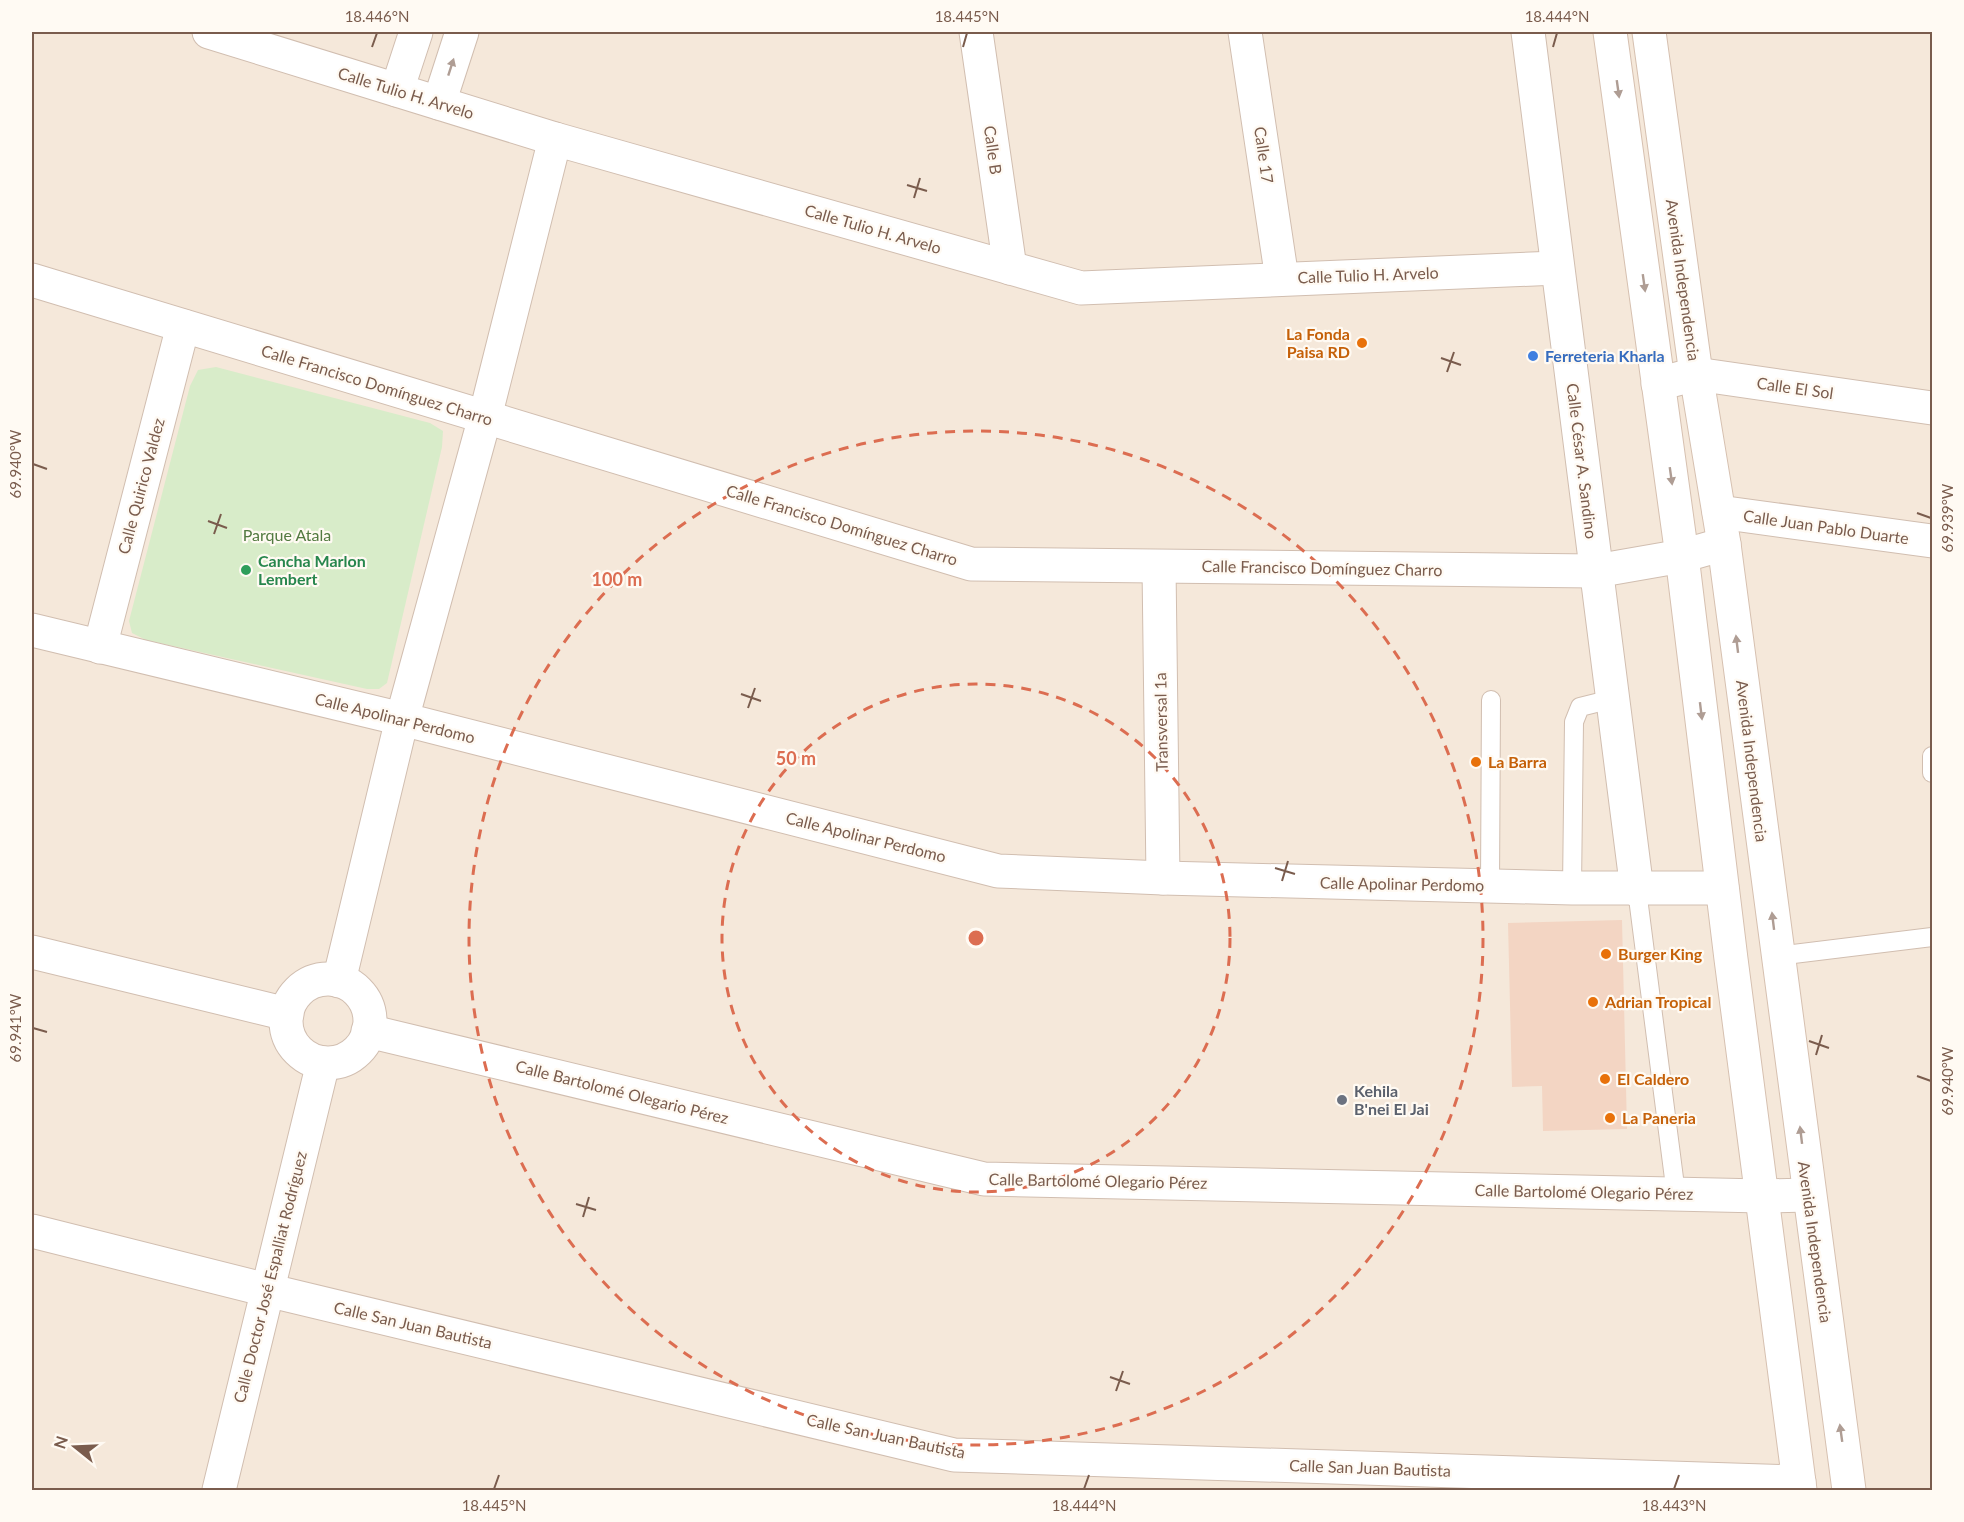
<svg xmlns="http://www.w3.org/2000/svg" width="1964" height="1522" viewBox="0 0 1964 1522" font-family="Lato,sans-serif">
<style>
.residential{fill:#f5e8da}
.green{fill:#d8ecc9}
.building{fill:#f3d5c3}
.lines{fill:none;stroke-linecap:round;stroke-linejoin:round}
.service-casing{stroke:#d1beb0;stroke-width:20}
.minor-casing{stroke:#d1beb0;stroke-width:35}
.secondary-casing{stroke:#d6c0b0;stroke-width:35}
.service{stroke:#fff;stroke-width:18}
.minor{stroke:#fff;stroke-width:33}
.secondary{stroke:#fff;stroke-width:33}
.oneway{fill:#af9d94}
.ticks{fill:none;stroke:#7a5c4d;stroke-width:2}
.ring{fill:none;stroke:#dc6d51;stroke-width:3;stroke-dasharray:10 8}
.food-dot{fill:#e8710a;stroke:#fffaf3;stroke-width:2}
.shop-dot{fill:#3f7fe0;stroke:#fffaf3;stroke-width:2}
.leisure-dot{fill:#2e9e5b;stroke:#fffaf3;stroke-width:2}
.worship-dot{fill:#6b7280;stroke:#fffaf3;stroke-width:2}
.labels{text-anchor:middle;stroke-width:4.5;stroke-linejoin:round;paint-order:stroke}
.street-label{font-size:16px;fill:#7a5c4d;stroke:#fffaf3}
.food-label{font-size:16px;font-weight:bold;fill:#c56008;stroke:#fffaf3;text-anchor:start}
.shop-label{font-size:16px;font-weight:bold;fill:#366cbe;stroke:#fffaf3;text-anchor:start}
.park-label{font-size:16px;fill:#537a41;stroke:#fffaf3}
.leisure-label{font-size:16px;font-weight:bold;fill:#27864d;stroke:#fffaf3;text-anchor:start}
.worship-label{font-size:16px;font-weight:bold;fill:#5b616d;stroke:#fffaf3;text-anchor:start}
.centre{fill:#dc6d51;stroke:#fffaf3;stroke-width:3}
.ring-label{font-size:18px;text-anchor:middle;font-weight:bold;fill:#dc6d51;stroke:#fffaf3;stroke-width:4.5;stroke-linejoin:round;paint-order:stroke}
.neatline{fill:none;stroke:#7a5c4d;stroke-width:2}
.ticks-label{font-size:15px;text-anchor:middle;fill:#7a5c4d}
</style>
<rect width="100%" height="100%" fill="#fdf6ec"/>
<rect class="residential" x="32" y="32" width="1900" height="1458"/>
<polygon class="green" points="216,367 430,423 443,431 442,447 387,683 379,689 367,689 146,640 132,633 129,621 190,386 198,370"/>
<polygon class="building" points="1622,920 1627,1129 1543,1131 1542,1086 1512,1087 1508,923"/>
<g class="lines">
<g class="service-casing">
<g id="service">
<polyline points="1932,756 1932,773"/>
<polyline points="1490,886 1491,700"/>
<polyline points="1572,888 1574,722 1580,707 1612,699"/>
<polyline points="1637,890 1676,1194"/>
<polyline points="1777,956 1932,937"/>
</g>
</g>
<g class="minor-casing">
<g id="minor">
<polyline points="209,32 555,139 1081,288 1557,268"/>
<polyline points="976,32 1010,268"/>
<polyline points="1245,32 1282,279"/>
<polyline points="1528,32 1637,890"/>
<polyline points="397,90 416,32"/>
<polyline points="439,103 462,32"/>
<polyline points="32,280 971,564 1596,571 1682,556 1724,544"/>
<polyline points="1658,384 1696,374 1932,408"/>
<polyline points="1719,512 1932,541"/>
<polyline points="1159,567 1163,878"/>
<polyline points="32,630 402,719 998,871 1163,878 1572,888 1722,888"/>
<polyline points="100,647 183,326"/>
<polyline points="32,952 287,1014"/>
<circle cx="328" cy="1021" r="42"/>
<polyline points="339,981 402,719 485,417 555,139"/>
<polyline points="368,1031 984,1179 1762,1196 1808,1195"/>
<polyline points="32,1231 267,1290 954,1455 1799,1482"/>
<polyline points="219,1490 323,1063"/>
</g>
</g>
<g class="secondary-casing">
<g id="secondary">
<polyline points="1610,32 1682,556 1731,959 1800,1490"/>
<polyline points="1649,32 1696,374 1724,544 1849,1490"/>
</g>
</g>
<use href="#service" class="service"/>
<use href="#minor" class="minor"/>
<use href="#secondary" class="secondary"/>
</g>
<defs><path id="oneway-solid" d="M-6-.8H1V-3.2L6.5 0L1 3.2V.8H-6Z" transform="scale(1.5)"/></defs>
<g class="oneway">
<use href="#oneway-solid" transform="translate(451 67) rotate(-72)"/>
<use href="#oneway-solid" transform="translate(1618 89) rotate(82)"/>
<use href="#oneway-solid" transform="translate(1644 283) rotate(82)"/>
<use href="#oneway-solid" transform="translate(1671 476) rotate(82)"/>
<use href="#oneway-solid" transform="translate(1737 644) rotate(-97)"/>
<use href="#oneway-solid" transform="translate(1701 711) rotate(83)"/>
<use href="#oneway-solid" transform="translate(1773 921) rotate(-97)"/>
<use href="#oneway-solid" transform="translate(1801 1135) rotate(-97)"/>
<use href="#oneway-solid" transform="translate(1841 1433) rotate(-98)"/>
</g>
<path class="ticks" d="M372,47L377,33M963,47L967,33M1553,47L1557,33M907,185L927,191M914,198L920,178M1441,358L1461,365M1447,372L1454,352M33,464L47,469M1917,513L1931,518M208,521L227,528M214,534L221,514M741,694L761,701M748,708L755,688M1275,868L1295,874M1282,881L1288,861M33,1028L47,1032M1809,1041L1829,1048M1816,1055L1822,1035M1917,1076L1931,1081M576,1204L596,1210M583,1217L589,1197M1110,1377L1130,1384M1116,1391L1123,1371M494,1489L499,1475M1084,1489L1089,1475M1674,1489L1679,1475"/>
<g class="ring">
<circle cx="976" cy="938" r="254"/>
<circle cx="976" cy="938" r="507"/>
</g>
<g class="food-dot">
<circle cx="1362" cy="343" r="6"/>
<circle cx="1476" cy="762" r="6"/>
<circle cx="1606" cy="954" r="6"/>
<circle cx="1593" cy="1002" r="6"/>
<circle cx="1605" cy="1079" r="6"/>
<circle cx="1610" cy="1118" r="6"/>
</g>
<circle class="shop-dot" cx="1533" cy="356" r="6"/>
<circle class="leisure-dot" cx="246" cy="570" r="6"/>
<circle class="worship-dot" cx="1342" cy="1100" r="6"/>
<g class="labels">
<g class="street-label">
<text transform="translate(406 93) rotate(17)" y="6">Calle Tulio H. Arvelo</text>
<text transform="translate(993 150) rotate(82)" y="6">Calle B</text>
<text transform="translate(1264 155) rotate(82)" y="6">Calle 17</text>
<text transform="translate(873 229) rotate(16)" y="6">Calle Tulio H. Arvelo</text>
<text transform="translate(1368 275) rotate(-2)" y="6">Calle Tulio H. Arvelo</text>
<text transform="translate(1683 280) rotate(82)" y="6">Avenida Independencia</text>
<text transform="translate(377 385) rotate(17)" y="6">Calle Francisco Domínguez Charro</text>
<text transform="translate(1795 388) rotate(8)" y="6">Calle El Sol</text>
<text transform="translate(1582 461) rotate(83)" y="6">Calle César A. Sandino</text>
<text transform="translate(141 486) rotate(-75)" y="6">Calle Quirico Valdez</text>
<text transform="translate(842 525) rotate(17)" y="6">Calle Francisco Domínguez Charro</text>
<text transform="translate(1826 527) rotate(8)" y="6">Calle Juan Pablo Duarte</text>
<text transform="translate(1322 568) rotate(1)" y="6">Calle Francisco Domínguez Charro</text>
<text transform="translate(395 718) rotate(14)" y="6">Calle Apolinar Perdomo</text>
<text transform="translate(1161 722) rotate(-91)" y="6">Transversal 1a</text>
<text transform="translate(1752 761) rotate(83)" y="6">Avenida Independencia</text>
<text transform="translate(866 837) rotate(14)" y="6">Calle Apolinar Perdomo</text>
<text transform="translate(1402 884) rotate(1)" y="6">Calle Apolinar Perdomo</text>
<text transform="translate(622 1092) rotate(14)" y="6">Calle Bartolomé Olegario Pérez</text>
<text transform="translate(1098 1181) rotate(1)" y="6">Calle Bartolomé Olegario Pérez</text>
<text transform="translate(1584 1192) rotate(1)" y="6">Calle Bartolomé Olegario Pérez</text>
<text transform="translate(1815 1242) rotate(82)" y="6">Avenida Independencia</text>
<text transform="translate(270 1277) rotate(-76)" y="6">Calle Doctor José Espalliat Rodríguez</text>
<text transform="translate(413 1325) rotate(13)" y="6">Calle San Juan Bautista</text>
<text transform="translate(886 1436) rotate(12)" y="6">Calle San Juan Bautista</text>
<text transform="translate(1370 1468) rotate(2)" y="6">Calle San Juan Bautista</text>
</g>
<g class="food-label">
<text x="1350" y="340" text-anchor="end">La Fonda<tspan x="1350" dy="18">Paisa RD</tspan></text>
<text x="1488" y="768">La Barra</text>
<text x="1618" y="960">Burger King</text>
<text x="1605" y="1008">Adrian Tropical</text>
<text x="1617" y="1085">El Caldero</text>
<text x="1622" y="1124">La Paneria</text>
</g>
<g class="shop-label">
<text x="1545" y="362">Ferreteria Kharla</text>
</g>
<g class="park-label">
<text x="287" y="541">Parque Atala</text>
</g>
<g class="leisure-label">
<text x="258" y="567">Cancha Marlon<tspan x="258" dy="18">Lembert</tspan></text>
</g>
<g class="worship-label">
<text x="1354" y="1097">Kehila<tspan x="1354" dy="18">B'nei El Jai</tspan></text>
</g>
</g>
<circle cx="976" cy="938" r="9" class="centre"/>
<g class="ring-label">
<text x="617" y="586">100 m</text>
<text x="796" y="765">50 m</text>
</g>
<rect width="1964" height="1522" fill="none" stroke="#fffaf3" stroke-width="66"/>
<g transform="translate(75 1447) rotate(288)" stroke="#fffaf3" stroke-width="4.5" paint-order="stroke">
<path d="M0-4.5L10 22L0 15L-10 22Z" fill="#7a5c4d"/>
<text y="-9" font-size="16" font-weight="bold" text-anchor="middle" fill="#7a5c4d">N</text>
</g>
<rect x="33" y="33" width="1898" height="1456" class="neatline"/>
<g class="ticks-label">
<text x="377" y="22">18.446°N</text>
<text x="967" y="22">18.445°N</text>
<text x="1557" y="22">18.444°N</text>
<text transform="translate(16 464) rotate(-90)" y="5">69.940°W</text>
<text transform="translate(1948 518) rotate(-90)" y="5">69.939°W</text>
<text transform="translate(16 1028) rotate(-90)" y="5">69.941°W</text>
<text transform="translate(1948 1081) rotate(-90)" y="5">69.940°W</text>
<text x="494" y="1511">18.445°N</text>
<text x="1084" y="1511">18.444°N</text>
<text x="1674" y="1511">18.443°N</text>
</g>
</svg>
